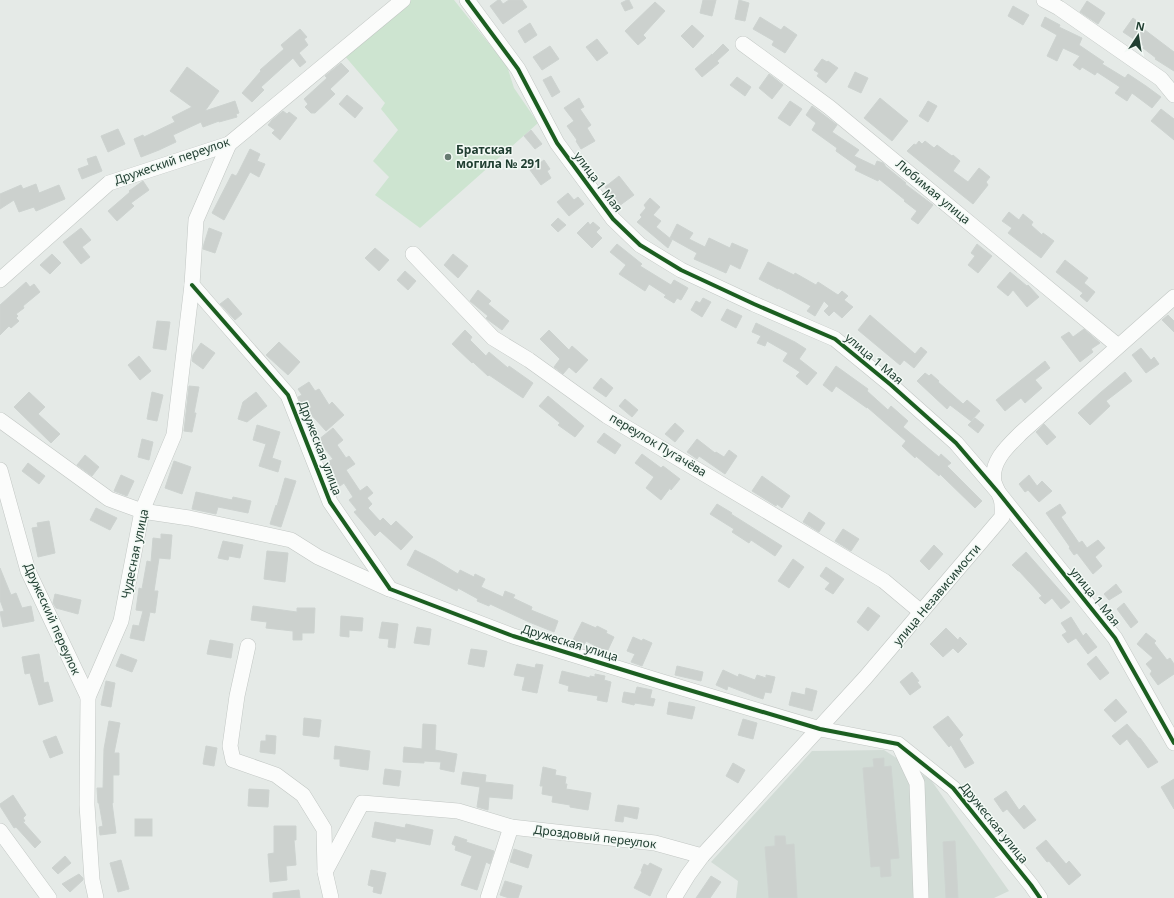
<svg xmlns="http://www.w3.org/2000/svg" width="1174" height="898" viewBox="0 0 1174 898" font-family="'Noto Sans',sans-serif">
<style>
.built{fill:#d2dcd6}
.green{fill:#cde4d0}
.building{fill:#ccd1ce;stroke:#cdd3d0}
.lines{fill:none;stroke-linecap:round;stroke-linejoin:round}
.minor-casing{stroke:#c2c7c4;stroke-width:16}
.minor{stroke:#fbfcfb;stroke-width:15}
.cycleway-casing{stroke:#f3f9f5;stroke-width:6}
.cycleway{stroke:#1b5e20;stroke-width:4}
.poi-dot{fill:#667b71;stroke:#f3f9f5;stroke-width:1.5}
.labels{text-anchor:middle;stroke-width:3;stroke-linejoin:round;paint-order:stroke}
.poi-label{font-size:12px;font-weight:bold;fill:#213f32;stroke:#f3f9f5;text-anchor:start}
.street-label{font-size:12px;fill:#213f32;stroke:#f3f9f5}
</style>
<rect width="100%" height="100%" fill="#e5eae7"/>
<polygon class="built" points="884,750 931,780 1009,891 994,898 736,898 738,881 711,862 812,751"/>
<polygon class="green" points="407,0 454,0 507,66 514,88 538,123 420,228 375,195 389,177 373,161 398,130 381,109 385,103 344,55"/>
<g class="building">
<polygon points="498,0 500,0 503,4 509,0 522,0 527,7 503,24 490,6"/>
<polygon points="627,0 629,0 633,8 625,11 621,3"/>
<polygon points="703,0 716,0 712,16 700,13"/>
<polygon points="739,0 749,3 745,21 735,19"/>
<polygon points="1087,1 1105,13 1098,24 1080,12"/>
<polygon points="655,2 665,11 643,35 646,38 638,45 625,31"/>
<polygon points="1013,6 1029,15 1023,25 1008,16"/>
<polygon points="760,17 781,30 784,26 797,35 785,53 772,45 774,41 753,29"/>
<polygon points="1045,17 1060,25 1059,27 1082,38 1079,45 1104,62 1102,64 1125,78 1128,74 1146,86 1161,97 1152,108 1132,93 1127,101 1115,93 1120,87 1097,72 1095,75 1082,67 1080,70 1073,65 1080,56 1063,48 1057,61 1047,56 1057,35 1041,26"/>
<polygon points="1133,18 1142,25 1141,27 1174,52 1174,71 1155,59 1156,58 1143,48 1144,46 1123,32"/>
<polygon points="530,23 537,35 525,43 518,31"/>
<polygon points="692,25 704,36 693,48 681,36"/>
<polygon points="300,29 307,37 304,39 308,45 299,53 306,62 300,67 293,58 261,87 264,90 252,102 242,93 261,71 260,70 284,49 281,45"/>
<polygon points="597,39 608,53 597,61 586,47"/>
<polygon points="723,44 729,50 717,61 719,63 702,77 695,69 712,54 712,55"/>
<polygon points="550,46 559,59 542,70 533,57"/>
<polygon points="822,59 827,62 828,61 838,68 826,83 817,76 819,73 814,70"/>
<polygon points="341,63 349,71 330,89 335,94 315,113 311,113 305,107 308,104 304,99 327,78 325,76"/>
<polygon points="187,67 219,91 205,111 235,101 239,113 236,114 237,117 219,122 219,121 203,127 201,122 173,135 176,142 159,150 141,157 134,139 143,135 144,137 175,122 172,117 192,107 170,91"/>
<polygon points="855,72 868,78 861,93 848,87"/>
<polygon points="769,74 783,85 772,99 759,88"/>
<polygon points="551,76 560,92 552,97 543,80"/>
<polygon points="737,77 751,87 745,96 730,85"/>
<polygon points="347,95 363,108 355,118 339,104"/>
<polygon points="579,98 584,107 580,109 591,125 587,128 595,141 581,149 576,141 577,140 567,126 574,121 564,108"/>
<polygon points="880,98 908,121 892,141 864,118"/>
<polygon points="790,101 802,109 790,126 778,118"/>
<polygon points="928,101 937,106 928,122 919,116"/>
<polygon points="812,106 837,125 832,132 859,150 854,156 875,166 877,161 883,163 885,165 885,166 906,183 905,184 933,205 918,224 911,219 917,211 904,201 905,200 879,179 878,181 855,170 857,166 836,151 837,148 812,130 816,123 806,115"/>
<polygon points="1161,109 1174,119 1174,140 1151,121"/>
<polygon points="283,111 287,114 289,112 297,118 280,140 272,133 275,130 268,125 272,120"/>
<polygon points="118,129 125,144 108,152 101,136"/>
<polygon points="531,130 542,144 535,149 524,136"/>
<polygon points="919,141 922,144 925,141 934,148 937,145 952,156 953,155 960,161 953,171 968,182 979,168 990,177 986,182 988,185 973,204 907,151 914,144 916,145"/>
<polygon points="250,149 260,154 257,161 265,164 259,177 250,172 224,220 212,213 232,174 236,176 238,173"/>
<polygon points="96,156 102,171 82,179 78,169 89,165 87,159"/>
<polygon points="544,160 550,169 547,171 551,178 541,185 530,170"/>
<polygon points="619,176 634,195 619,206 605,187"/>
<polygon points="143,181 149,190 131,203 134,206 117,221 108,211 130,192 129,191"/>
<polygon points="36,184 39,193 59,185 65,199 36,211 34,207 19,212 14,200 0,209 0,194 21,185 23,189"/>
<polygon points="568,193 574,200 578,197 584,204 569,216 557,202"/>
<polygon points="650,198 660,207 653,215 661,221 656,227 672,240 668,248 637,222 642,217 640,215 646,208 644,205"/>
<polygon points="1009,212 1019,220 1023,214 1033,222 1031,225 1042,235 1043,233 1054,241 1041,258 1008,233 1012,228 1002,221"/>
<polygon points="558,218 566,225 558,232 551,225"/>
<polygon points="588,222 590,225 593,222 600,228 596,232 602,238 592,248 577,233"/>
<polygon points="677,224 693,233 689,239 705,247 709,238 730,248 732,243 748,250 740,269 730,264 726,273 694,259 697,253 670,238"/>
<polygon points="81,228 91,240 82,247 90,257 81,264 63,242"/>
<polygon points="209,228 222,233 215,253 203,249 204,244"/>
<polygon points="617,244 642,264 640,266 671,285 674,280 688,288 681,300 677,298 674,303 664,297 666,295 649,284 645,291 619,274 626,265 610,252"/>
<polygon points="977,244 992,256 978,273 968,265 975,256 971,253"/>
<polygon points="375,248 389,260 379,271 365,258"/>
<polygon points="52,254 61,263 50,274 40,265"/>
<polygon points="453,254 468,266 458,278 444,265"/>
<polygon points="1065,260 1088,278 1084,283 1095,292 1087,302 1080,296 1083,293 1056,272"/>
<polygon points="768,262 794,275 795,273 816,285 818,282 838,295 842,291 848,296 844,300 853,307 842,318 834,311 829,316 824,311 829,306 824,301 815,316 807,311 811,306 778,288 778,289 759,279"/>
<polygon points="405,271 416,281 408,290 397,280"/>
<polygon points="1010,272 1027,286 1028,285 1039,297 1027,307 1013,290 1008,296 997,287"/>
<polygon points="26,282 30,287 34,284 40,292 23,306 24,308 16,314 18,316 16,318 19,321 11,328 9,326 0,335 0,305"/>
<polygon points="478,290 491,301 488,304 509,321 502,330 487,319 486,318 488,316 470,301"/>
<polygon points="228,298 242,314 235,320 220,304"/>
<polygon points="703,298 711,302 702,317 691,310 696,301 700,303"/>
<polygon points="727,309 742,316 736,328 721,320"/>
<polygon points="870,315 915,354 921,347 927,352 914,368 904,360 900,365 858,330"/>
<polygon points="1168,315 1174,321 1174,332 1162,320"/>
<polygon points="157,321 170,322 166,350 153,348"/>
<polygon points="756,323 795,342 806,349 799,359 817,373 807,385 796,376 800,372 783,361 788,353 767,341 765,346 757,343 761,336 752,332"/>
<polygon points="1084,329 1100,343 1091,349 1093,352 1080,362 1061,337 1069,332 1073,337"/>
<polygon points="465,330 472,337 470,340 486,356 489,352 508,368 509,366 533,383 523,398 489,375 488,376 473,362 472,363 452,344"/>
<polygon points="549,330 569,350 572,346 588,360 576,373 569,367 563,374 554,367 560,359 540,339"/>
<polygon points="279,342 300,362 288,375 266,355"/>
<polygon points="201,343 215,353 203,369 192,361 193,355"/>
<polygon points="1141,348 1151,360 1154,357 1159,364 1146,373 1132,355"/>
<polygon points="139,356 151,371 140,380 128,365"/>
<polygon points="1045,361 1050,368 1035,380 1042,388 1025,403 1021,398 1005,411 996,400"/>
<polygon points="836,366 868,389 867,391 888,410 891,406 908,421 903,427 939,457 941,454 951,463 947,466 982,501 975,508 940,474 939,476 916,456 915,458 902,446 906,441 867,407 867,408 836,386 832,392 823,385"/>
<polygon points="1125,372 1132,381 1106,401 1110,406 1090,425 1078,413 1100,393"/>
<polygon points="925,373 929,376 931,374 939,381 938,382 963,404 967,400 980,411 971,421 950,405 947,409 917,381"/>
<polygon points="601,378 613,388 606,397 593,388"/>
<polygon points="309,382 315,391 319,389 329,405 332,402 344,415 326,431 307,410 304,411 298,397 302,395 298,389"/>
<polygon points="189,386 199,387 194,413 196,413 192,432 184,431"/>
<polygon points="29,392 45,407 38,414 60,434 51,443 14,407"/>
<polygon points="152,392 163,395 157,421 147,419"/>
<polygon points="256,392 267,406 247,422 238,419 243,402"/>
<polygon points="548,396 584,426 575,437 558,425 560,423 539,406"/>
<polygon points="625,399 638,410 632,417 619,406"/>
<polygon points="975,418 984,425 978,433 968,425"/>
<polygon points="675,423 684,431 675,442 665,434"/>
<polygon points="1044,424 1056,437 1047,445 1036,432"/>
<polygon points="257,425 280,432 272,458 281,461 278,472 259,466 266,444 253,440"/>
<polygon points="333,428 343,440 337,445 346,458 349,456 355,464 346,470 360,491 367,486 373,493 367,498 372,504 368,508 380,521 383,518 391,526 396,521 413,537 401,550 380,531 375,536 354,512 357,510 349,500 353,497 344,483 340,486 326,466 325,464 333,459 318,440"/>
<polygon points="604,433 621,445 615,454 597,442"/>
<polygon points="142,439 153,442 149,460 138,457"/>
<polygon points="697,439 715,453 716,452 724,457 729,450 737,456 725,474 699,456 697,459 687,452"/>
<polygon points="642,454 661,468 663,466 680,479 671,490 670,488 661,500 646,488 654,477 635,463"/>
<polygon points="85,455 99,467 92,476 77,465"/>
<polygon points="174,461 191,467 182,494 165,488"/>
<polygon points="28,463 45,476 39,484 22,471"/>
<polygon points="121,475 134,481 127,496 114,491"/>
<polygon points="1029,475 1037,486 1042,481 1052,491 1039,502 1028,490 1025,492 1019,484"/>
<polygon points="762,476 790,496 782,508 777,504 776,506 752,491"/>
<polygon points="285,478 296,481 281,527 270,524 276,505 277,506"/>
<polygon points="196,492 232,500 233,497 251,501 248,513 218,507 216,514 192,509"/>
<polygon points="717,504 732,513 731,514 782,546 775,556 751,540 749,543 732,532 734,529 710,514"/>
<polygon points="1060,504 1066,513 1061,517 1079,543 1082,541 1087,548 1098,540 1105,548 1095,557 1102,566 1093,574 1077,553 1074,555 1069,548 1070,547 1046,513"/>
<polygon points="96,508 117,518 110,530 90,520"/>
<polygon points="809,512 825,523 819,532 803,522"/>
<polygon points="49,521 55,553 38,557 32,528 38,527 37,523"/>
<polygon points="843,529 859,539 851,551 835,541"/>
<polygon points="161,534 172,535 170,559 159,558 154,591 158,591 155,613 150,612 144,641 130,638 133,625 139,626 143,611 136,610 139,588 142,589 147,561 151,562 153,538 161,539"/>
<polygon points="223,541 243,545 240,558 229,556 228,560 218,558"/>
<polygon points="934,545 943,554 929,570 920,561"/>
<polygon points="415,550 435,560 458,574 460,570 474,577 475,574 485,579 481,587 503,597 505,591 515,595 513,598 532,607 531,610 558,621 554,632 529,622 490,604 489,606 477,601 478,599 458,588 457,591 407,565"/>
<polygon points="267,551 288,553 285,582 264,579"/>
<polygon points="1026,552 1070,602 1061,609 1052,598 1045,604 1039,598 1042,596 1019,571 1018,571 1012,565"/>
<polygon points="793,559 804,567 789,588 778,581"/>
<polygon points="826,567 844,579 833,594 825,589 830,583 820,576"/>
<polygon points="0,568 11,595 16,593 22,608 31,606 34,621 3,627 0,612 4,611 0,600"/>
<polygon points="1116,584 1122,592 1109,600 1104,594"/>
<polygon points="55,594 81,600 78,614 56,608 53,603"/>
<polygon points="1124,603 1138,622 1131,628 1117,609"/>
<polygon points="253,606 297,612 297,608 315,608 314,633 302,633 302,640 293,640 293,631 266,628 267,622 251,620"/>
<polygon points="868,607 880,616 868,631 857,622"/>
<polygon points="341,616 363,618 362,631 349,630 349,637 340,636"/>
<polygon points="1071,617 1083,636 1086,633 1097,647 1088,654 1076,638 1068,643 1062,635 1067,632 1061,623"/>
<polygon points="382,622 398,624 395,648 388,647 389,639 379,638"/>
<polygon points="582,622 596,628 597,626 607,631 606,633 614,637 607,652 586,641 584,645 573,640"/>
<polygon points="417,627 431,629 429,645 414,643"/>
<polygon points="946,628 958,640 960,637 967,644 958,653 953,648 943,657 930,644"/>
<polygon points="1146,633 1156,641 1154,643 1167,660 1170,658 1174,664 1174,674 1158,685 1150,674 1152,671 1146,664 1153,658 1137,644"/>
<polygon points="633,637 642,641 643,639 652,643 642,666 631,662 635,654 627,651"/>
<polygon points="210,640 233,644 231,658 207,654"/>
<polygon points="471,649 487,651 484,667 468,664"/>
<polygon points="39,654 44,683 48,682 53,701 39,705 30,673 25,674 22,657"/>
<polygon points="121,654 137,660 132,672 116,666"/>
<polygon points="1096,656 1109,673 1100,680 1087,664"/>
<polygon points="517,664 535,668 536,664 543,665 537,693 522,690 525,677 514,675"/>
<polygon points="677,666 703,672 701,681 675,675"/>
<polygon points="723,670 738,677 739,674 755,680 757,675 766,678 766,675 775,677 771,693 765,692 763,699 754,696 728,686 727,690 716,685"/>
<polygon points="562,671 590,678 590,676 595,677 595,674 605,676 604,680 611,682 607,702 597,700 598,696 568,691 569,686 559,683"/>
<polygon points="912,672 919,681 917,682 921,687 910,695 900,682"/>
<polygon points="106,681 115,683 111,707 101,705"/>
<polygon points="637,687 652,690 650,698 655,699 653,706 635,703 634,705 622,702 624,692 635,694"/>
<polygon points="806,688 817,691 812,711 789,705 792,692 805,695"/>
<polygon points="1116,699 1127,712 1115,722 1104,710"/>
<polygon points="669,702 695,707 692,719 667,714"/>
<polygon points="948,716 963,735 959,739 974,763 965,768 951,745 949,747 933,727"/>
<polygon points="304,718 321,720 319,737 303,735"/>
<polygon points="743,719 757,723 753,739 738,735"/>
<polygon points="109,721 120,723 114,753 119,753 119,775 113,775 113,803 112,803 116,833 100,835 99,827 103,826 99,803 98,803 97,788 103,788 104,749"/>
<polygon points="423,724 436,725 435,750 457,754 454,772 440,769 441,762 424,761 424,763 403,762 404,747 422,749"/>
<polygon points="1127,724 1139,738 1140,738 1158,762 1148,768 1127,739 1120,745 1112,736"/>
<polygon points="266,735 276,736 275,754 260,752 261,741 266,741"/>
<polygon points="56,736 63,753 50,758 43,741"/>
<polygon points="206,746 217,748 214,766 203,764"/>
<polygon points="335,746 370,751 368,770 340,766 340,759 334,759"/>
<polygon points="884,758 884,767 891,766 899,858 890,859 891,876 881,877 880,866 871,867 863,768 874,767 873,759"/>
<polygon points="733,763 745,770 738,783 726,776"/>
<polygon points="543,767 556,770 555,775 566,777 565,784 567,784 566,789 591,793 588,810 570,807 570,805 552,802 553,796 542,794 543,786 540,786"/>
<polygon points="385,769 401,771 399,786 383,784"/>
<polygon points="463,772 486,775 485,782 513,785 512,799 489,797 488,810 477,807 480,787 461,784"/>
<polygon points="1174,779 1174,809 1161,787"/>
<polygon points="249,789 269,790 268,807 248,806"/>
<polygon points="1006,791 1019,810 1024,805 1036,820 1024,829 1007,809 1003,812 994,799"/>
<polygon points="13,795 26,815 23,818 25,821 23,822 41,842 35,848 16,827 14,828 0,806 0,804"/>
<polygon points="618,805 639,808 637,819 624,816 623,822 615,821"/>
<rect x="135" y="819" width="17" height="17"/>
<polygon points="375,822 405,828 406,824 433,830 430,845 396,838 395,842 372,837"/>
<polygon points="274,826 296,826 296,840 294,840 296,865 286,866 287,880 270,882 268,854 274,853"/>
<polygon points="455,836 467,840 466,842 494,851 490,864 486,862 477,890 461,885 472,856 455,850 456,846 452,844"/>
<polygon points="775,836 785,836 786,845 794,844 797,898 769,898 765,847 775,846"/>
<polygon points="1046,840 1066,864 1069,861 1081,875 1069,885 1049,861 1047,862 1036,848"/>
<polygon points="955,841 958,898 946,898 943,842"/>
<polygon points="514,849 532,855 528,868 510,862"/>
<polygon points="65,856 71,863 58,874 52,868"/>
<polygon points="121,860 129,889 118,892 110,863"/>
<polygon points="650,863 662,869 650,896 634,888 642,872 641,871 644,864 648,866"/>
<polygon points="371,870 386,873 381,894 373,892 374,887 368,885"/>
<polygon points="79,874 83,878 83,880 70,892 62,884"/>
<polygon points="711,876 721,882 710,898 696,898"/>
<polygon points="505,881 522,886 518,898 509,898 500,895"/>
<polygon points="299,890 300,898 273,898 273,893"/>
</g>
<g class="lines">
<g class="minor-casing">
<g id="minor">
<polyline points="467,0 518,69 557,143 613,219 640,245 681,270 754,304 835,339 891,385 956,443 998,492 1115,638 1174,743"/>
<polyline points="1044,0 1059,8 1161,79 1174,95"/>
<polyline points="743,44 829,107 1118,346"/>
<polyline points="413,254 493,338 529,360 607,416 884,581 921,612"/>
<polyline points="0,280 109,183 229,144 403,0"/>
<polyline points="192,285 288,395 330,502 390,589 513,636 659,681 820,729 898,744 953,788 1031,885 1040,898"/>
<polyline points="0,420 109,499 142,511 189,518 291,540 318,557 389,589"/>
<polyline points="0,470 28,571 88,697"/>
<polyline points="248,646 237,696 230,746 233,760 276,775 303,795 324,829 325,871"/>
<polyline points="900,747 917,783 921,898"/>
<polyline points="0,831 49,898"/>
<polyline points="96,898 92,880 87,805 88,697 121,621 142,511 174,435 192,285 196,220 229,144"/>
<polyline points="331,898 325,872 362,803 458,811 511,827 655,843 702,856"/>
<polyline points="488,898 511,827"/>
<path d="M674,898L688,875L702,856L865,678L1002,517C1002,511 1003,505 1001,499C999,493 996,488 994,482C990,461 1009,445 1022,432L1174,297"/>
</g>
</g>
<use href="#minor" class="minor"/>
<g class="cycleway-casing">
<g id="cycleway">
<polyline points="467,0 518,69 557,143 613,219 640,245 681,270 754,304 835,339 891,385 956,443 998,492 1115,638 1174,743"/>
<polyline points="192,285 288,395 330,502 390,589 513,636 659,681 820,729 898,744 953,788 1031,885 1040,898"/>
</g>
</g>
<use href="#cycleway" class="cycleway"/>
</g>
<circle class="poi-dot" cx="448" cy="157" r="4"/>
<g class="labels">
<g class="poi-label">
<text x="456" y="154">Братская<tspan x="456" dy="14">могила № 291</tspan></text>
</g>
<g class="street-label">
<text transform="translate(172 161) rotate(-19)" y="4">Дружеский переулок</text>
<text transform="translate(598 182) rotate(53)" y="4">улица 1 Мая</text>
<text transform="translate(933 192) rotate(40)" y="4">Любимая улица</text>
<text transform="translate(874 359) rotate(40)" y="4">улица 1 Мая</text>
<text transform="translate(658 445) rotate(31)" y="4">переулок Пугачёва</text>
<text transform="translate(320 448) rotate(69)" y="4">Дружеская улица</text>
<text transform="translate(135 554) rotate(-78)" y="4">Чудесная улица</text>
<text transform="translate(937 595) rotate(-50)" y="4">улица Независимости</text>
<text transform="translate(1095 597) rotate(51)" y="4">улица 1 Мая</text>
<text transform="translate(52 619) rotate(66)" y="4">Дружеский переулок</text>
<text transform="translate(570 643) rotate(17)" y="4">Дружеская улица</text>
<text transform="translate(994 823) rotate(51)" y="4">Дружеская улица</text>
<text transform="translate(595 837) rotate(7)" y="4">Дроздовый переулок</text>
</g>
</g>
<g transform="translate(1138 36) rotate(12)" stroke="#f3f9f5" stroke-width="3" paint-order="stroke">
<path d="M0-3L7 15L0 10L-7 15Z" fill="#213f32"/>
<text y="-6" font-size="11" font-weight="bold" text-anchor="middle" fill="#213f32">N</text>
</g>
</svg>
